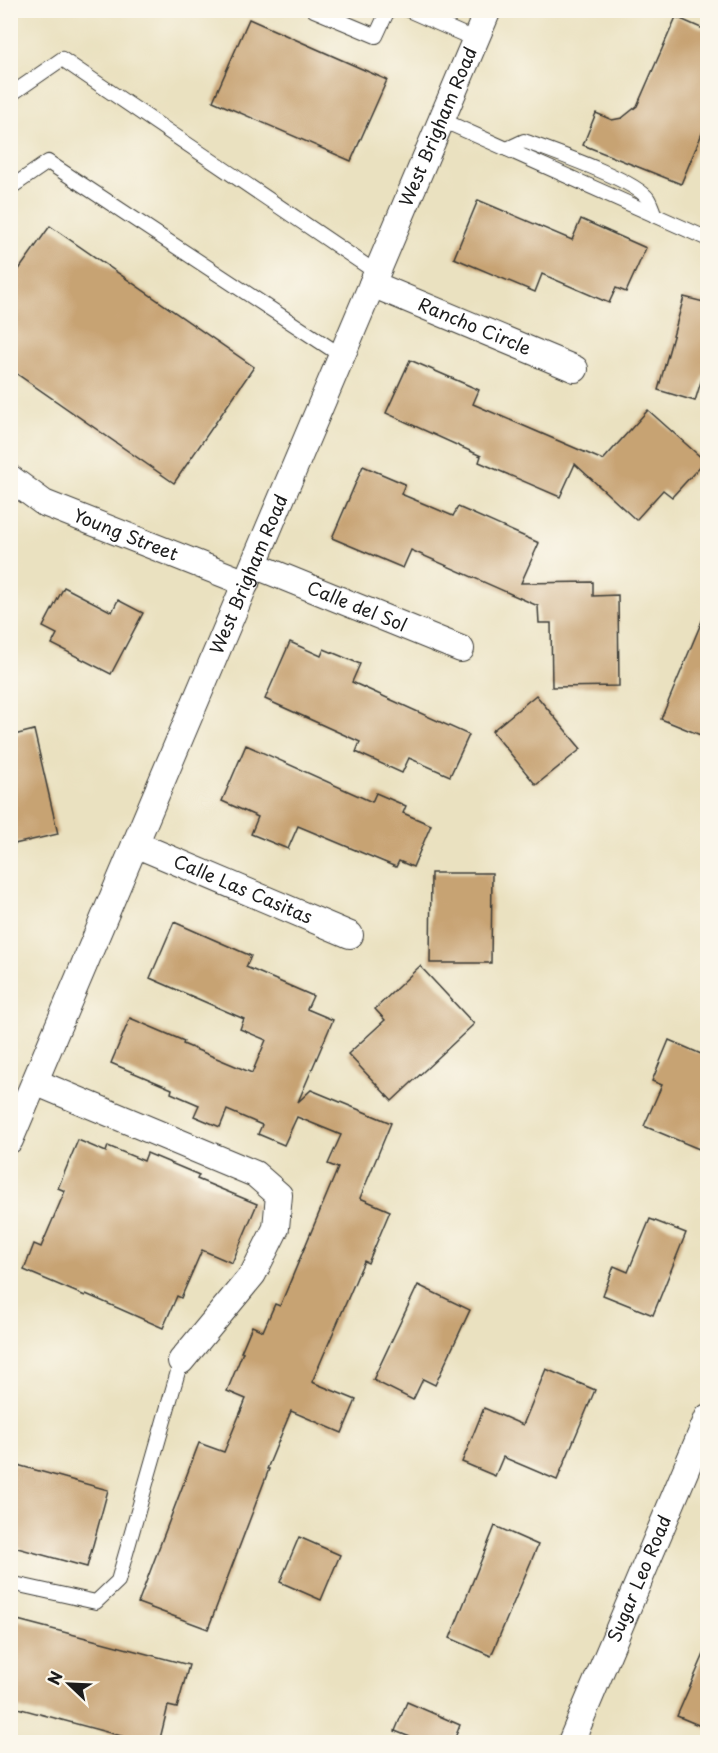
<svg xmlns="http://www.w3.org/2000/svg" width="718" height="1753" viewBox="0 0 718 1753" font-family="'Playpen Sans',sans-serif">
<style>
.building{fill:#c7a373}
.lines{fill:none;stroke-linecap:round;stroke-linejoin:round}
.lane-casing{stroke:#3b3a35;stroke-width:16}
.street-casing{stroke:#3b3a35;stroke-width:28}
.lane{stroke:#fff;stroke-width:14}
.street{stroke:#fff;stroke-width:26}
.labels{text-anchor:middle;stroke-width:4.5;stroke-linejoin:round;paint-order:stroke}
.street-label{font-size:18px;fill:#1c1c1c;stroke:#fbf7ec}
</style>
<rect width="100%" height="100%" fill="#fbf7ec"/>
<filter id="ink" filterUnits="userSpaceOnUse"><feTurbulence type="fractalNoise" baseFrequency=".0167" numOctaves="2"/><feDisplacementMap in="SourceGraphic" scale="12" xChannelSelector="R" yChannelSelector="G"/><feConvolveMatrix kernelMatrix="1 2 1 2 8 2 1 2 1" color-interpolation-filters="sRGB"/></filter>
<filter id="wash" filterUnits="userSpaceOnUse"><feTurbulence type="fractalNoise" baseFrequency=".008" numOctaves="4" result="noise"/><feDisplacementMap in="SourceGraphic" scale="24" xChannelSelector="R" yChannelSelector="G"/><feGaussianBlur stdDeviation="1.35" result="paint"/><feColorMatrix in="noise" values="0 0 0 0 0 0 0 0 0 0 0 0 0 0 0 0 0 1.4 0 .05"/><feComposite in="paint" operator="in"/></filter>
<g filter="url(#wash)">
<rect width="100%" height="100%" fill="#eae1c0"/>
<g id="blocks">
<g class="building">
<polygon points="676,17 708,31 708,119 681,184 583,145 596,113 612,120 622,118 637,106"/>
<polygon points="249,19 387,80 351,161 213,101"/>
<polygon points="478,200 572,240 581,219 646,248 626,292 616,288 609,303 542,274 535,292 454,258"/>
<polygon points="50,226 254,367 174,483 10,369 10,282"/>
<polygon points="684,297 708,303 708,376 703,375 695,401 658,390"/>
<polygon points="410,360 479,390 473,404 603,460 648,410 705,461 672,497 663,490 636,520 575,464 560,497 479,462 481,456 386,413"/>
<polygon points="363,466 405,484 401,494 453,516 458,507 539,543 521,583 593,582 593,596 618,595 619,686 552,687 551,623 539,623 538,606 411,550 403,568 332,538"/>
<polygon points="64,587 112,612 118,600 143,613 111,674 52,644 57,634 43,627"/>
<polygon points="707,609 708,726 703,736 661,719"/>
<polygon points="290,642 321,656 324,649 360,664 352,682 469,735 450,776 409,758 402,773 356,752 360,742 265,699"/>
<polygon points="536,695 581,749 536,785 492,731"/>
<polygon points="34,730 58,834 10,845 10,736"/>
<polygon points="246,745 372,802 376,793 406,806 403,813 431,825 413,867 399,861 396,867 298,826 288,849 251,834 258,817 222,801"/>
<polygon points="431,873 492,873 491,963 430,963"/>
<polygon points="174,922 251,956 246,967 313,996 307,1009 333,1020 298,1102 311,1090 391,1123 360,1198 390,1211 368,1263 364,1261 312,1382 356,1400 342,1433 291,1411 267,1469 269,1469 208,1629 138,1603 199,1443 224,1452 246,1399 227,1391 243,1352 241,1352 252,1326 263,1331 275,1304 280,1306 338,1168 328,1164 341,1135 297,1117 284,1145 258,1134 262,1125 227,1110 220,1127 194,1116 199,1105 171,1093 172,1089 111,1063 130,1018 184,1041 183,1044 252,1073 266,1040 240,1029 244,1019 150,978"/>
<polygon points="420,966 474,1024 392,1101 348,1054 385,1020 375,1009"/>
<polygon points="669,1040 708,1057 708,1129 699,1149 644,1126 662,1085 652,1081"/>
<polygon points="78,1140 106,1152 108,1146 144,1161 147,1153 199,1175 197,1179 257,1204 232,1263 202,1250 181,1298 177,1296 163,1328 86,1294 85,1296 24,1270 34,1244 41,1247 65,1191 58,1188"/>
<polygon points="650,1219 686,1233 653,1315 603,1295 614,1266 628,1272"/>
<polygon points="418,1285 470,1310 435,1385 423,1379 413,1400 373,1380"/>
<polygon points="546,1369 595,1390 557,1480 503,1457 495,1476 462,1462 484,1408 523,1425"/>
<polygon points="10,1463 108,1490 87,1567 10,1546"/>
<polygon points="495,1526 538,1545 491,1656 450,1638"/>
<polygon points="299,1537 340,1555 321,1600 280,1582"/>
<polygon points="10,1618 189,1665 177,1708 168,1706 159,1743 147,1743 10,1706"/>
<polygon points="708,1645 708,1729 677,1716"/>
<polygon points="407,1702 460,1725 453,1743 408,1743 410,1737 395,1731"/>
</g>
</g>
</g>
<g filter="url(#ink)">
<use href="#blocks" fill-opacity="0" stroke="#3b3a35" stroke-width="1.5"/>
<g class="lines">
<g class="lane-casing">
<g id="lane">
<polyline points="314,10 376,36 388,10"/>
<polyline points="408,10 476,40"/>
<polyline points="10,95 62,59 377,273"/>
<polyline points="442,120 708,239"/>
<path d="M507,149L524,141C548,150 636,180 648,199C651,204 653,211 655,216"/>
<polyline points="10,188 48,162 342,356"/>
<polyline points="10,1583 96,1602 118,1581 181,1361"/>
</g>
</g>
<g class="street-casing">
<g id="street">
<path id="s1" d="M372,284L575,369"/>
<path id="s2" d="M10,478L44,503L246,583"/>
<path id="s3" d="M254,565L461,649"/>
<path id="s4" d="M135,844L350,935"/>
<polyline points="35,1082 255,1174 279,1195 276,1228 253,1274 181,1361"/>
<path id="s5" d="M10,1140L488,10"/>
<path id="s6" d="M571,1742L708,1417"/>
</g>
</g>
<use href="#lane" class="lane"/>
<use href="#street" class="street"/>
</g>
</g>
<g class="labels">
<g class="street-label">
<text dy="6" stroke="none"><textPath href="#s5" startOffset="1100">West Brigham Road</textPath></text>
<text dy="6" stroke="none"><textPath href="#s1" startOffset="111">Rancho Circle</textPath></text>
<text dy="6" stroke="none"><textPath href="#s2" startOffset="130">Young Street</textPath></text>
<text dy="6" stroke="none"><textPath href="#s5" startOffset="614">West Brigham Road</textPath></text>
<text dy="6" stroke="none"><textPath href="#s3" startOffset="111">Calle del Sol</textPath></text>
<text dy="6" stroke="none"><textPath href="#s4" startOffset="117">Calle Las Casitas</textPath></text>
<text dy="6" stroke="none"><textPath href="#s6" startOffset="177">Sugar Leo Road</textPath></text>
</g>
</g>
<rect width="718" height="1753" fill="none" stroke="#fbf7ec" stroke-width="36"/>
<g transform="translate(69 1684) rotate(293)" stroke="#fbf7ec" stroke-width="4.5" paint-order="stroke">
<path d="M0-4.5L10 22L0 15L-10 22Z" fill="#1c1c1c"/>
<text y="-9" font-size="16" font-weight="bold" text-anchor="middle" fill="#1c1c1c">N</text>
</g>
</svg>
